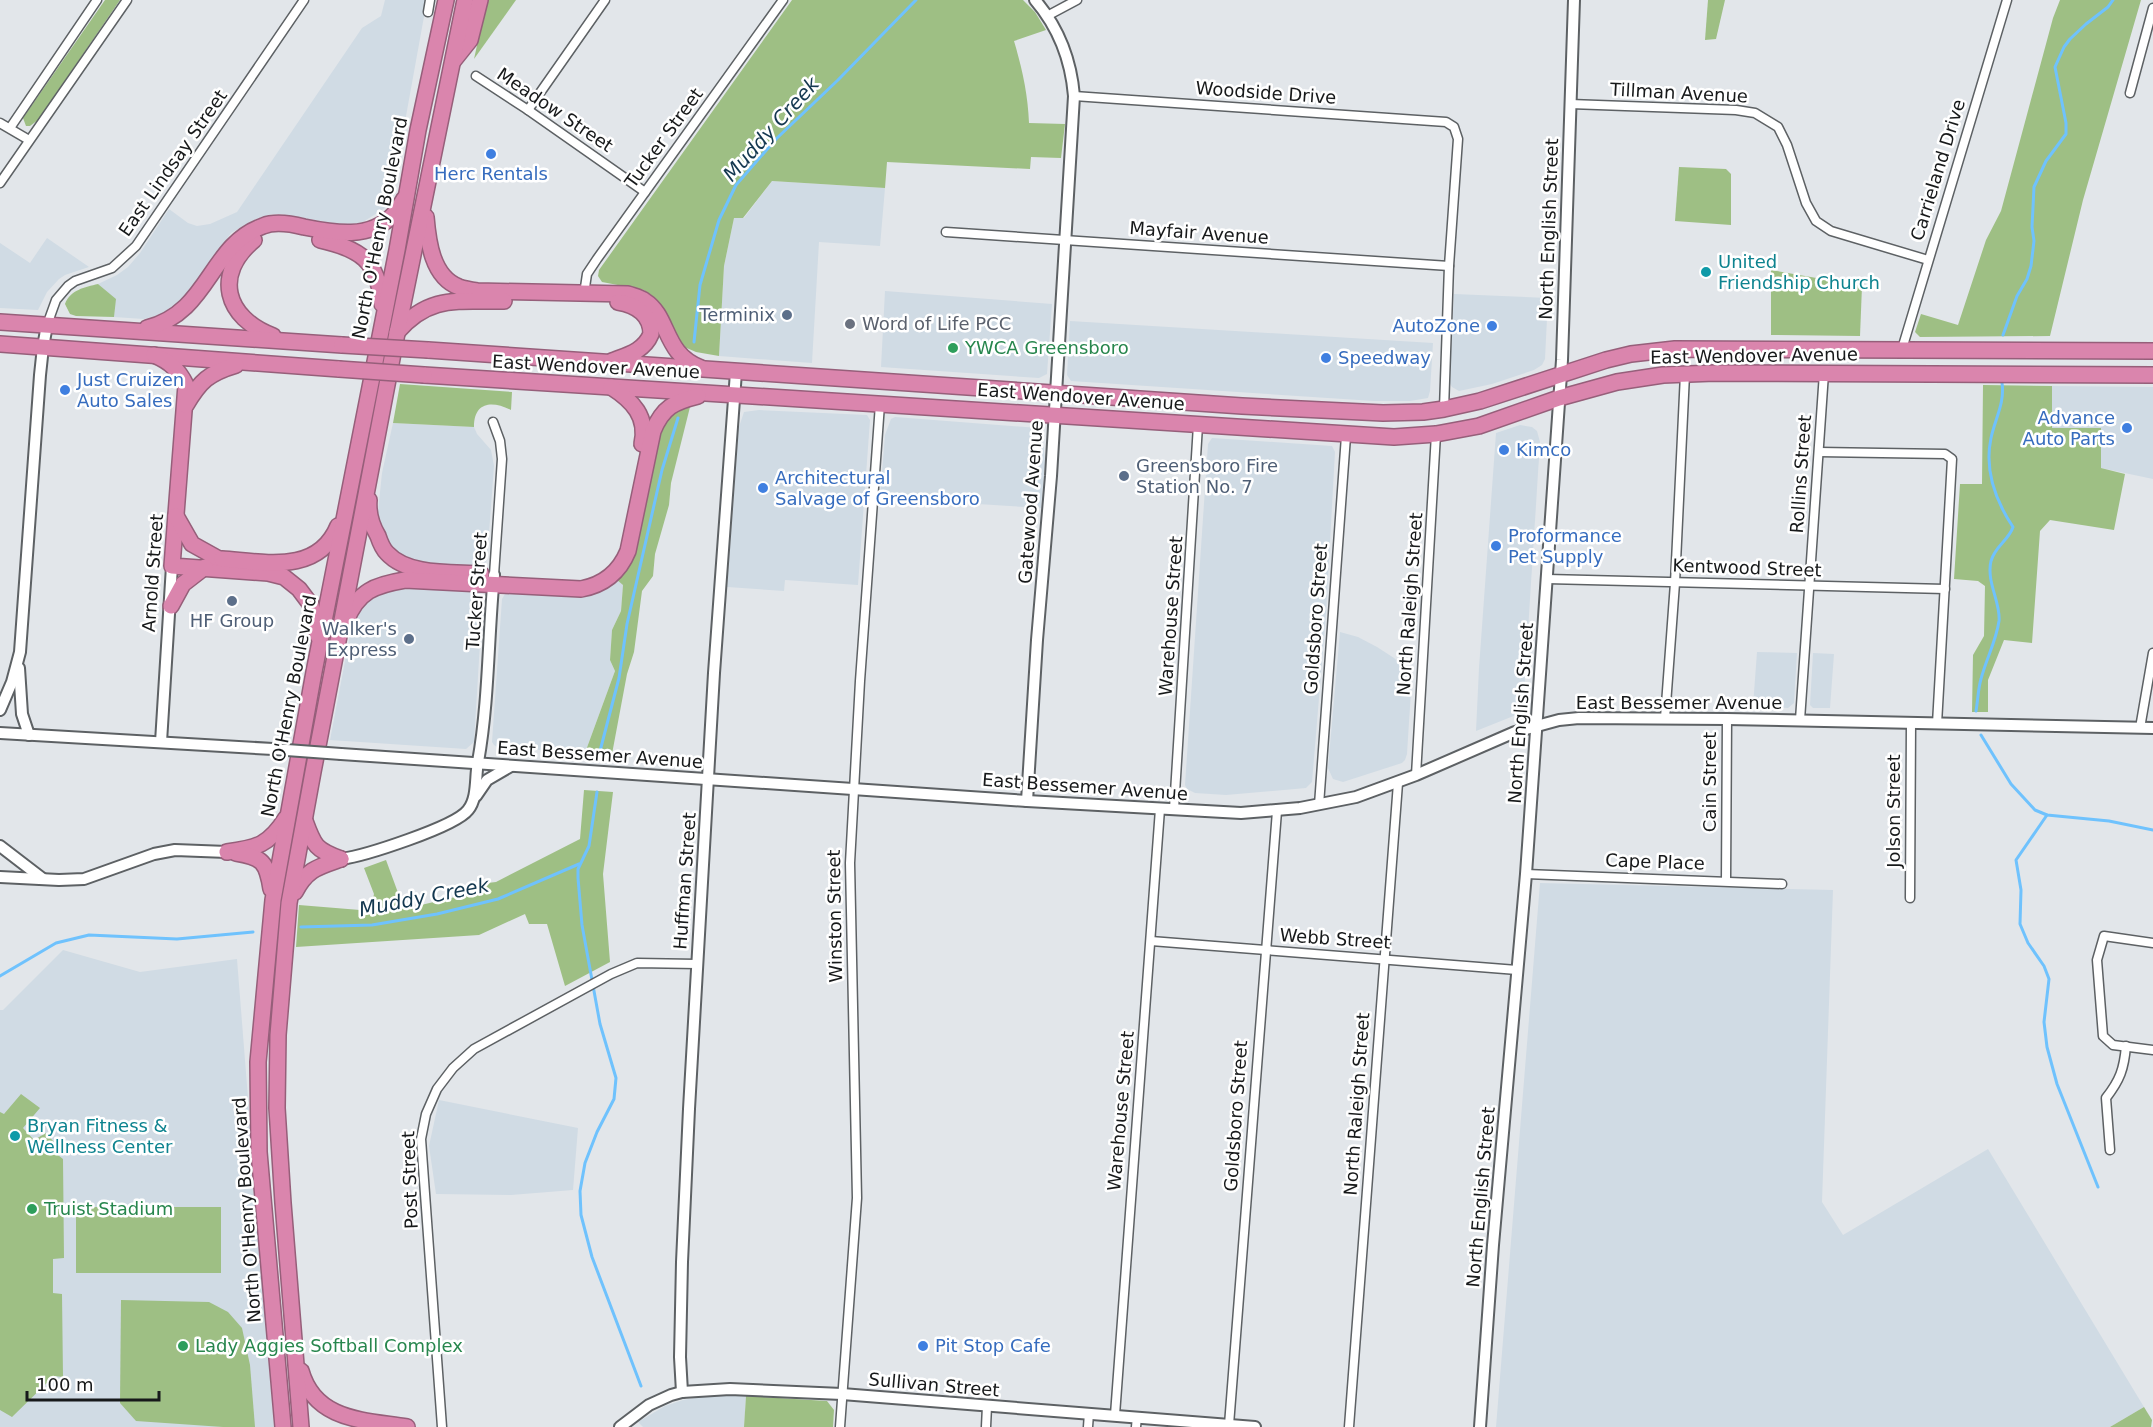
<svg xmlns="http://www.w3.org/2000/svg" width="2153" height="1427" viewBox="0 0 2153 1427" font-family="'DejaVu Sans',sans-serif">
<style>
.built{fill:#d0dbe4}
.green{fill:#9ebf84}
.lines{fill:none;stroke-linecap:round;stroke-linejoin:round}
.stream{stroke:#6fc2fd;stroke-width:3}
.street-casing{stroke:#5d6164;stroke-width:11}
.secondary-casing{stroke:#5d6164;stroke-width:14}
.highway-casing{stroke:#965f7a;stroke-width:18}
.street{stroke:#fff;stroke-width:8}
.secondary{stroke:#fff;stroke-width:10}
.highway{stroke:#da85ad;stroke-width:15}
.secondary-bridge-casing{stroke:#5d6164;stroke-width:14;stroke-linecap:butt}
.highway-bridge-casing{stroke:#965f7a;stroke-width:18;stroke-linecap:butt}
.secondary-bridge{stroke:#fff;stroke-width:10}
.highway-bridge{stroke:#da85ad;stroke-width:15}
.shop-dot{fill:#3f7fe0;stroke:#fff;stroke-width:2}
.culture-dot{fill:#0f9aa8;stroke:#fff;stroke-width:2}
.service-dot{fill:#5c6f8a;stroke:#fff;stroke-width:2}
.worship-dot{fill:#6b7280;stroke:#fff;stroke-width:2}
.leisure-dot{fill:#2e9e5b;stroke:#fff;stroke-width:2}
.labels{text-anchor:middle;stroke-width:5;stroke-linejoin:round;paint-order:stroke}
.street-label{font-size:18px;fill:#17191a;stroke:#fff}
.shop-label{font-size:18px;fill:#366cbe;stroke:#fff;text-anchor:start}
.culture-label{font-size:18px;fill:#0d838f;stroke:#fff;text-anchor:start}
.service-label{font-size:18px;fill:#4e5e75;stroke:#fff;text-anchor:end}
.worship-label{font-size:18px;fill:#5b616d;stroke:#fff;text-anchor:start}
.leisure-label{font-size:18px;fill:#27864d;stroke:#fff;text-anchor:start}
.water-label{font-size:20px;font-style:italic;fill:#143850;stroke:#fff}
</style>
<rect width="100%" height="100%" fill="#e2e6ea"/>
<g class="built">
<polygon points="385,0 427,0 391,199 385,208 363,222 350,225 341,225 282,214 272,214 258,218 231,233 186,298 166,313 144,319 114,317 115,299 98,284 117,275 128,267 140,253 169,209 188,223 197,226 210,224 237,212 362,28 381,16"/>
<polygon points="772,181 885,188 880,246 819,242 812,363 719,356 724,266 734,218 744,218"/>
<polygon points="47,238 89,267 65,275 59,279 47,292 38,310 0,308 0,243 30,263"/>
<polygon points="885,291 1052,304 1047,374 1039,378 881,367"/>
<polygon points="1454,294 1548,298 1545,359 1542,365 1534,370 1492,384 1459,391 1452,387 1449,382"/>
<polygon points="1070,321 1433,343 1430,391 1428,398 1410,401 1374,401 1071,381 1067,375"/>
<polygon points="2052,386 2153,387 2153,479 2101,468 2052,428"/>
<polygon points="759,410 867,415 870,420 858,585 785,580 784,591 727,587 739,427 744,412"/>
<polygon points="895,417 1038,428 1042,432 1045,461 1041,508 880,498 885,435 891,419"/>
<polygon points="393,423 474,427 477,434 491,450 494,466 487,560 483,566 478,568 418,564 394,553 377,521 382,473"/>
<polygon points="1520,425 1532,427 1537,431 1540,442 1523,709 1521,713 1476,731 1479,668 1496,433"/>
<polygon points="1212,438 1332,446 1335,452 1326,614 1312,782 1306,788 1226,795 1195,793 1187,789 1185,785 1208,444"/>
<polygon points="617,580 623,585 621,611 612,630 610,660 615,671 585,753 497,747 494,745 492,742 502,599 505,594 511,591"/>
<polygon points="394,586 468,590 479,598 482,611 474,742 466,749 330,740 353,619 360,606 370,596"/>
<polygon points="1340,632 1358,637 1377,647 1394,658 1412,675 1407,754 1405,760 1402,763 1343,782 1333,779 1328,768"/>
<polygon points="1757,652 1797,653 1794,703 1788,708 1753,706"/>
<polygon points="1813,653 1834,654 1830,708 1813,708 1810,705"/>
<polygon points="1540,883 1833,890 1822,1202 1843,1235 1988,1149 2144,1407 2110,1427 1496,1427"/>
<polygon points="63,950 140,972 237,959 274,1427 0,1427 0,1010 3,1010"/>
<polygon points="439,1100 578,1128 573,1190 511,1195 436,1194 429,1146"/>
<polygon points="705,1396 746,1396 744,1427 643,1427 638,1422 665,1406 683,1400"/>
</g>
<g class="green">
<polygon points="105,0 120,0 38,120 30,126 26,126 23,118"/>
<polygon points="487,0 516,0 474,59"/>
<path d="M792,0H1023L1035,12L1046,30L1014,41C1022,68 1028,94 1029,123L1065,124L1061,158L1031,157L1030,169L887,162L885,188L772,181L743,218H734L724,266L719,356L696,352L682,346L657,301L644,290L602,282L598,276L599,270Z"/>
<polygon points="1708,0 1725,0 1716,39 1705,40"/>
<polygon points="2060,0 2141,0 2083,200 2050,336 1920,337 1915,332 1921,314 1958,325 1986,240 2001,211 2053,18"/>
<polygon points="1679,167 1726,169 1731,174 1731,225 1675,221"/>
<polygon points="1771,270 1862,286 1860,336 1771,335"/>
<path d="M98,284L116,299L114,317L76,316L70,314L65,304C70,290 85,287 98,284Z"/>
<path d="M400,384L512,392L511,410C493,401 474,401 474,427L393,423Z"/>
<polygon points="1983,385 2052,386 2052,428 2101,428 2101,468 2125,474 2114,530 2050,520 2040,531 2032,643 2004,640 1988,680 1988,712 1972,712 1973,655 1984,636 1985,586 1978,581 1954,579 1960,484 1982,484"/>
<polygon points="690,407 671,483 669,505 655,554 653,576 642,591 634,652 627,674 612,754 585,753 615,671 610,660 612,630 621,611 623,585 617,580 659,428 673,413"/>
<polygon points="584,790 613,792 603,874 610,962 565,986 547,924 529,924 525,914 479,935 296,947 299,905 360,910 372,903 374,894 364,868 386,860 404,909 472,893 479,884 496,882 580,839"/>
<polygon points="21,1094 40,1108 23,1128 34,1140 46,1133 59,1148 54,1152 63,1159 64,1258 53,1259 53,1293 62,1294 63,1377 54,1376 12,1417 0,1410 0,1112 4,1114"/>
<rect x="76" y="1207" width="145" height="66"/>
<polygon points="121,1300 209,1302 228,1312 242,1328 250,1365 255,1427 223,1427 136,1421 120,1403"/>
<polygon points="746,1396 827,1401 834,1410 833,1427 744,1427"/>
<polygon points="2144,1407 2152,1420 2151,1427 2110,1427"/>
</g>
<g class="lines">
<g class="stream">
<polyline points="2003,335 2017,296 2027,279 2031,266 2034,241 2032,227 2034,187 2046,161 2066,134 2066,123 2055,67 2064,47 2070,39 2086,24 2108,7 2113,0"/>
<polyline points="694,342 700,285 719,220 736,185 776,139 838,80 916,0"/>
<path d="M1976,711C1978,700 1978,689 1981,679C1986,659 1996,642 1999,621C2001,603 1986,582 1991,561C1995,546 2009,540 2013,527C1995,500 1984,471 1991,438C1995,419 2005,403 2002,383"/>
<polyline points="1981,735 2011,784 2035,810 2047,815 2109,821 2153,830"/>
<polyline points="600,751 619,678 627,624 662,470 678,418"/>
<polyline points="597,792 589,846 578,869 578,878 582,925 600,1024 616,1078 614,1099 597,1132 585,1163 580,1191 581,1215 592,1257 641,1386"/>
<polyline points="2047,815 2016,860 2021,890 2020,924 2028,943 2044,966 2049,979 2044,1022 2047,1047 2057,1084 2098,1187"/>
<polyline points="301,927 372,925 437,914 498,899 579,864"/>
<polyline points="0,976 56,943 89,935 177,939 253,932"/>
</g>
<g class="street-casing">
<g id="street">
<polyline points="428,12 430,0"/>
<polyline points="1047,16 1077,0"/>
<polyline points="476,76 528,110 645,192"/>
<polyline points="2130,93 2153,8"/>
<polyline points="1074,96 1446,122 1454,127 1458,139 1449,266 1444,409"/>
<polyline points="1570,104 1736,110 1755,113 1778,127 1787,145 1806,203 1816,221 1831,231 1928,260"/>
<polyline points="528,110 605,0"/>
<polyline points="0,123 29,140"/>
<polyline points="10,128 97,0"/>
<polyline points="0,183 127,0"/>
<polyline points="946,232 1449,266"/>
<polyline points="584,294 587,274 597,259 783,0"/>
<polyline points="47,325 56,300 68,286 75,281 112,268 136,246 304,0"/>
<polyline points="1902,349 2007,0"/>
<polyline points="493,422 500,441 502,459 494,575"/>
<polyline points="1819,452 1945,454 1952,459 1937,724"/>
<polyline points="1547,579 1945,589"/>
<polyline points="1665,718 1675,583 1685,374"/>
<polyline points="1800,720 1824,373"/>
<polyline points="2140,728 2153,653"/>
<polyline points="1416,775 1436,434"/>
<polyline points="1319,805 1346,436"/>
<polyline points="1174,809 1198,425"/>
<polyline points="1526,874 1782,884"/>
<polyline points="1726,881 1727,719"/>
<polyline points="1910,898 1911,723"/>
<polyline points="1151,941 1517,970"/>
<polyline points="2153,943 2104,936 2097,960 2103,1036 2113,1045 2153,1050"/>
<path d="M2110,1150L2106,1098C2120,1080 2124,1069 2126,1046"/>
<polyline points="1115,1415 1160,809"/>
<polyline points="1229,1425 1277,811"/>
<polyline points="442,1427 421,1139 426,1114 437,1089 453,1068 474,1049 611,974 637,963 697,964"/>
<polyline points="840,1427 857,1198 850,863 860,681 880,404"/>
<polyline points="986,1427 987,1406"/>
<polyline points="1088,1427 1089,1413"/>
<polyline points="1136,1427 1137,1417"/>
<polyline points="1349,1427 1398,783"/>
</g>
</g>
<g class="secondary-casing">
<g id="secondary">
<polyline points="19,668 22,714 29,735"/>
<polyline points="0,710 12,682 20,652 40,375 43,347 47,325"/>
<polyline points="0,733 273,749"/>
<polyline points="161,742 172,566"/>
<polyline points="341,754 1027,801 1241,813 1300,808 1356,797 1416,775 1515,732 1559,720 1579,718 1727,719 2153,728"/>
<polyline points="476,796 487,780 511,766"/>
<path d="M1027,801L1037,640L1051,476L1074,96C1071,60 1059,28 1035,0"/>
<polyline points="0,846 43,879"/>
<path d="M341,859C364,856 455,827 468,810C478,798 475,777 478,762C489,700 488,637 494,575"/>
<polyline points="0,877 59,880 84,879 154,854 175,850 227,852"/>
<polyline points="682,1392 680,1357 682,1262 689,1109 714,673 736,372"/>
<polyline points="620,1427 649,1405 671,1395 682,1392 730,1389 842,1394 1255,1427"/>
<polyline points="1480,1427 1493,1245 1526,874 1562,360 1574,0"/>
</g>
</g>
<g class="highway-casing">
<g id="highway">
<polyline points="454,60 470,40 480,0"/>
<path d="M426,217C428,241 432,277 459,287C465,289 471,290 477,291L628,294C633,296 640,297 645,301C670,317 663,354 701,368"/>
<path d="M254,240C213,274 225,318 273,336"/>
<path d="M320,240C360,249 378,260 382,304"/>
<polyline points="0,322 342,345"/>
<path d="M147,328C210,312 209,245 263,226C275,221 292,224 304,227C334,233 370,240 394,214C398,210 401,204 404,199"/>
<path d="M397,332C430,294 458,302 504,301"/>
<polyline points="0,344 339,369"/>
<polyline points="428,350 1242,406 1383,413 1423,412 1444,409 1480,401 1606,360 1631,354 1675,349 2153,351"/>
<path d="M154,355C170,362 178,369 186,385L172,566L268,573L284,577L299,589L311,605L318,636"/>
<path d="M612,361C628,355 644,351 651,334C651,314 636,305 618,302"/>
<polyline points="424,375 1394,437 1436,434 1479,426 1559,398 1617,382 1663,375 1715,373 2153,375"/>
<path d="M611,387C633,401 648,417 642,444"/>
<path d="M186,405C200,381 209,373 236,365"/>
<path d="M369,500C368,512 372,526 378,536C380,542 383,549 387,553C408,576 452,572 481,574"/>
<polyline points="176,516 192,544 219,559"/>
<path d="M222,559C264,562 318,575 338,526"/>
<polyline points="171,606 183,584 205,567"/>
<path d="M346,621C358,591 375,585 405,580L581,589C603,585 619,573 628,551L653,431C663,407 674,402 698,396"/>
<path d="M305,821C314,846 316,850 341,859"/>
<path d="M227,852C257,848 269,845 286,818"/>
<path d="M236,853C262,857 267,862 271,889"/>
<path d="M295,892C307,869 318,867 341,859"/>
<path d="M301,1371C315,1421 364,1420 407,1427"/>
<polyline points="283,1427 259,1152 258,1062 273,900 314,672 397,250 418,130 446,0"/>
<polyline points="301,1427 283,1203 277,1108 278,1035 289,903 313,772 394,348 465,0"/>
</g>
</g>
<use href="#street" class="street"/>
<use href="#secondary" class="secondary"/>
<use href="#highway" class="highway"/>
<g class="secondary-bridge-casing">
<polyline id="secondary-bridge" points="273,749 341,754"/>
</g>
<g class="highway-bridge-casing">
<g id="highway-bridge">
<polyline points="342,345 428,350"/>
<polyline points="339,369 424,375"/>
</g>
</g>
<use href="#secondary-bridge" class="secondary-bridge"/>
<use href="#highway-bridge" class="highway-bridge"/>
</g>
<g class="shop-dot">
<circle cx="491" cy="154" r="6"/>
<circle cx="1492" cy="326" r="6"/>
<circle cx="1326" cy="358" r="6"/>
<circle cx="65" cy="390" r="6"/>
<circle cx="2127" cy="428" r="6"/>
<circle cx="1504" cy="450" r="6"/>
<circle cx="763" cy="488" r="6"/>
<circle cx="1496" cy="546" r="6"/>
<circle cx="923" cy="1346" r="6"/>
</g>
<g class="culture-dot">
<circle cx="1706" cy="272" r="6"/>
<circle cx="15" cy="1136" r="6"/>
</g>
<g class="service-dot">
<circle cx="787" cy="315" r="6"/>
<circle cx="1124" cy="476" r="6"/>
<circle cx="232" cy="601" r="6"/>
<circle cx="409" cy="639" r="6"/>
</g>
<circle class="worship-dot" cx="850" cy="324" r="6"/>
<g class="leisure-dot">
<circle cx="953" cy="348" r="6"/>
<circle cx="32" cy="1209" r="6"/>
<circle cx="183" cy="1346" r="6"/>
</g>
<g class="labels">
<g class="street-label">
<text transform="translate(1266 93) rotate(4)" y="6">Woodside Drive</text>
<text transform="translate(1679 93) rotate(3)" y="6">Tillman Avenue</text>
<text transform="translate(555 110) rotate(34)" y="6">Meadow Street</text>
<text transform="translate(664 138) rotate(-54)" y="6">Tucker Street</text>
<text transform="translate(173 163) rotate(-55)" y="6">East Lindsay Street</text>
<text transform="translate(1938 170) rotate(-73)" y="6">Carrieland Drive</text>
<text transform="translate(380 228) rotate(-79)" y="6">North O'Henry Boulevard</text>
<text transform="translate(1549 229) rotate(-88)" y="6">North English Street</text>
<text transform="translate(1199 233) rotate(4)" y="6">Mayfair Avenue</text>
<text transform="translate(1754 356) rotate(-1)" y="6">East Wendover Avenue</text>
<text transform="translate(596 367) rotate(3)" y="6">East Wendover Avenue</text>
<text transform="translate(1081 397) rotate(4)" y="6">East Wendover Avenue</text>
<text transform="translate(1801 474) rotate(-86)" y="6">Rollins Street</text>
<text transform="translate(1031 502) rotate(-86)" y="6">Gatewood Avenue</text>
<text transform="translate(1747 568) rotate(2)" y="6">Kentwood Street</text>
<text transform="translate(153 573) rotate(-86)" y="6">Arnold Street</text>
<text transform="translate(477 591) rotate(-86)" y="6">Tucker Street</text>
<text transform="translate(1410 604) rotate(-86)" y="6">North Raleigh Street</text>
<text transform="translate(1171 616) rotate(-86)" y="6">Warehouse Street</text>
<text transform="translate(1316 619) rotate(-86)" y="6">Goldsboro Street</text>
<text x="1679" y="709">East Bessemer Avenue</text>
<text transform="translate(289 706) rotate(-79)" y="6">North O'Henry Boulevard</text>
<text transform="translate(1521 713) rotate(-86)" y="6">North English Street</text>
<text transform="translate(600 755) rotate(4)" y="6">East Bessemer Avenue</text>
<text transform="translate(1710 782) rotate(-90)" y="6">Cain Street</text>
<text transform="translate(1085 787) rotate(4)" y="6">East Bessemer Avenue</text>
<text transform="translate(1894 811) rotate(-90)" y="6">Jolson Street</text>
<text transform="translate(1655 862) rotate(2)" y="6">Cape Place</text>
<text transform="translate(685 881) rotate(-86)" y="6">Huffman Street</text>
<text transform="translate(835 916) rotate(-91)" y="6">Winston Street</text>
<text transform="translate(1335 939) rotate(4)" y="6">Webb Street</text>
<text transform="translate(1357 1104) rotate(-86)" y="6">North Raleigh Street</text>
<text transform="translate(1121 1111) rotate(-85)" y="6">Warehouse Street</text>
<text transform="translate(1236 1116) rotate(-86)" y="6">Goldsboro Street</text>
<text transform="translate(410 1180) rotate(-92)" y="6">Post Street</text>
<text transform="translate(1481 1197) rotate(-85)" y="6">North English Street</text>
<text transform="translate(247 1210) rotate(-94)" y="6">North O'Henry Boulevard</text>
<text transform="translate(934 1385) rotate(5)" y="6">Sullivan Street</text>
</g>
<g class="shop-label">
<text x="491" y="180" text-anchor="middle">Herc Rentals</text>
<text x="1480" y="332" text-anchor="end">AutoZone</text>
<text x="1338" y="364">Speedway</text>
<text x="77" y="386">Just Cruizen<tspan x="77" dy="21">Auto Sales</tspan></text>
<text x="2115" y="424" text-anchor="end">Advance<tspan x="2115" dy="21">Auto Parts</tspan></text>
<text x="1516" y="456">Kimco</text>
<text x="775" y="484">Architectural<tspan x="775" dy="21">Salvage of Greensboro</tspan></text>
<text x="1508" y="542">Proformance<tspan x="1508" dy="21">Pet Supply</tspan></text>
<text x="935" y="1352">Pit Stop Cafe</text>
</g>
<g class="culture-label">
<text x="1718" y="268">United<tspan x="1718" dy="21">Friendship Church</tspan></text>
<text x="27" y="1132">Bryan Fitness &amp;<tspan x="27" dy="21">Wellness Center</tspan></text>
</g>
<g class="service-label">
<text x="775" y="321">Terminix</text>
<text x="1136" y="472" text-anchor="start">Greensboro Fire<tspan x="1136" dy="21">Station No. 7</tspan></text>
<text x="232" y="627" text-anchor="middle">HF Group</text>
<text x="397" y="635">Walker's<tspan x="397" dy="21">Express</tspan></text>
</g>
<g class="worship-label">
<text x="862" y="330">Word of Life PCC</text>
</g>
<g class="leisure-label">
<text x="965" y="354">YWCA Greensboro</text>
<text x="44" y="1215">Truist Stadium</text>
<text x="195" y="1352">Lady Aggies Softball Complex</text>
</g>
<g class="water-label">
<text transform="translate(771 129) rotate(-48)" y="7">Muddy Creek</text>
<text transform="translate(424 897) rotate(-11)" y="7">Muddy Creek</text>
</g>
</g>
<path d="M27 1391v9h132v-9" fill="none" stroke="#17191a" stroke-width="3"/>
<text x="36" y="1391" font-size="18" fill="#17191a" stroke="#ffffff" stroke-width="4.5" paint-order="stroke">100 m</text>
</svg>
